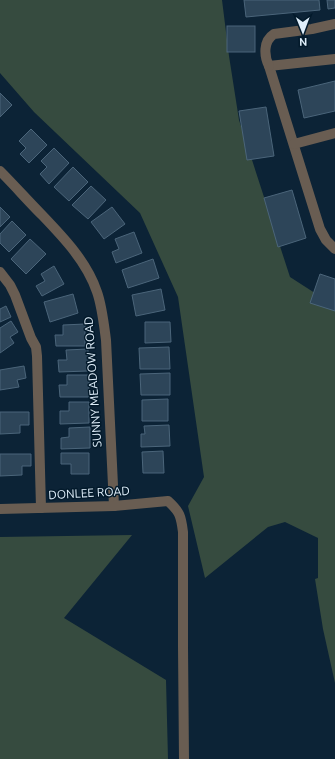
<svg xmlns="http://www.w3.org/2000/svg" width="335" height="759" viewBox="0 0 335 759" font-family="Ubuntu,sans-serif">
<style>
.green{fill:#364b3f}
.building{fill:#2d4559;stroke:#4b657a}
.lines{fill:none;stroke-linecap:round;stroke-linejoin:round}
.minor{stroke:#695d52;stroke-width:10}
.labels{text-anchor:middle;stroke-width:3;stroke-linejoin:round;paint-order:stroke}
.street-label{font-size:12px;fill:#dfeefa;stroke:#031a2b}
</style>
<rect width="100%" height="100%" fill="#0c2336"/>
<g class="green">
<polygon points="0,0 222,0 229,56 239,120 290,277 335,306 335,683 323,629 315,579 318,578 318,538 285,522 268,527 205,578 188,506 204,477 178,297 140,213 34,112 0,73"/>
<polygon points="132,535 64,618 166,680 168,759 0,759 0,537"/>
</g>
<g class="building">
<polygon points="244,0 319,0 320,10 246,17"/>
<polygon points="327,0 335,0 335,8 328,9"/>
<rect x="227" y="26" width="28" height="26"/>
<polygon points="335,81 335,111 304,118 298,90"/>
<polygon points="0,93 12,105 0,117"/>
<polygon points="266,107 274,156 247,160 239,111"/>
<polygon points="31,129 47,145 29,163 20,154 26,148 19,141"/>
<polygon points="54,148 69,163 49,184 40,174 47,167 41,161"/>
<polygon points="73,167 88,182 69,201 54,187"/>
<polygon points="91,186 106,200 88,219 72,205"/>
<polygon points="292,190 306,238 278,247 264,198"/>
<polygon points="0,207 10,217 0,227"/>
<polygon points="112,207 125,224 104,239 91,222"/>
<polygon points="12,221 26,235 9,252 0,243 0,234"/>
<polygon points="134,232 142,253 116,263 112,252 119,249 115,239"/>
<polygon points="30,239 46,254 26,274 11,259"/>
<polygon points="153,259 159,278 128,288 122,270"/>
<polygon points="54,266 64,284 42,296 36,286 45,281 41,274"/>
<polygon points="320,274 335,279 335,311 310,303"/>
<polygon points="161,289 165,310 136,316 132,295"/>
<polygon points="73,294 78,313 50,322 44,302"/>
<polygon points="6,306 11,317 0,322 0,309"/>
<polygon points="11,321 18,332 10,337 14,343 0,353 0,328"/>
<polygon points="145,322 170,322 171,342 145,343"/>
<polygon points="85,324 85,346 56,346 55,335 63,335 63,325"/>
<polygon points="169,347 170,369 140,369 139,348"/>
<polygon points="88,349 88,371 59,372 58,360 67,360 66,350"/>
<polygon points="24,366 26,378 17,380 19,387 0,390 0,370"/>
<polygon points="170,373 170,395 141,395 140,374"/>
<polygon points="67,375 89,375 89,397 60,397 59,385 67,385"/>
<polygon points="168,399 168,421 142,421 142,400"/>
<polygon points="69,402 89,402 89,423 60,424 60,411 69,411"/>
<polygon points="0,412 29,412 29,425 20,425 20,433 0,434"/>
<polygon points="169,425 170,446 141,447 141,434 145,434 144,426"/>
<polygon points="90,427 90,448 61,449 61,438 69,437 69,428"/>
<polygon points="163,451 164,473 143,473 142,452"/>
<polygon points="61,453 89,453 89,474 71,474 71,464 61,464"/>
<polygon points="0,454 31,454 31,466 22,466 22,475 0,476"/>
</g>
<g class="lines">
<g class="minor">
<polyline points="335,59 269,66 320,229 326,240 335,249"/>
<path d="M269,66C264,56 263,41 274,34L312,29L335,24"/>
<polyline points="294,144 335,133"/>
<path d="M0,171C15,186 28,201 42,215C64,238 87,262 97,292C102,306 104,325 106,340L114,506"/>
<polyline points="0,272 10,285 15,295 31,338 36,347 37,356 41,508"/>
<path d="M0,509L114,506L168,501C180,512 181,516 183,532V647L184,759"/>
</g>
</g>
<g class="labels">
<g class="street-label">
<text transform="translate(93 382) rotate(-94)" y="4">SUNNY MEADOW ROAD</text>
<text transform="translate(89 493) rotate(-3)" y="4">DONLEE ROAD</text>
</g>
</g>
<g transform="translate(303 32) rotate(179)" stroke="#031a2b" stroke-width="3" paint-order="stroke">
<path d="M0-3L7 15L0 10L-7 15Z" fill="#dfeefa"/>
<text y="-6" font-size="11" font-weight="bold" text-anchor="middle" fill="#dfeefa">N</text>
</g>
</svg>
